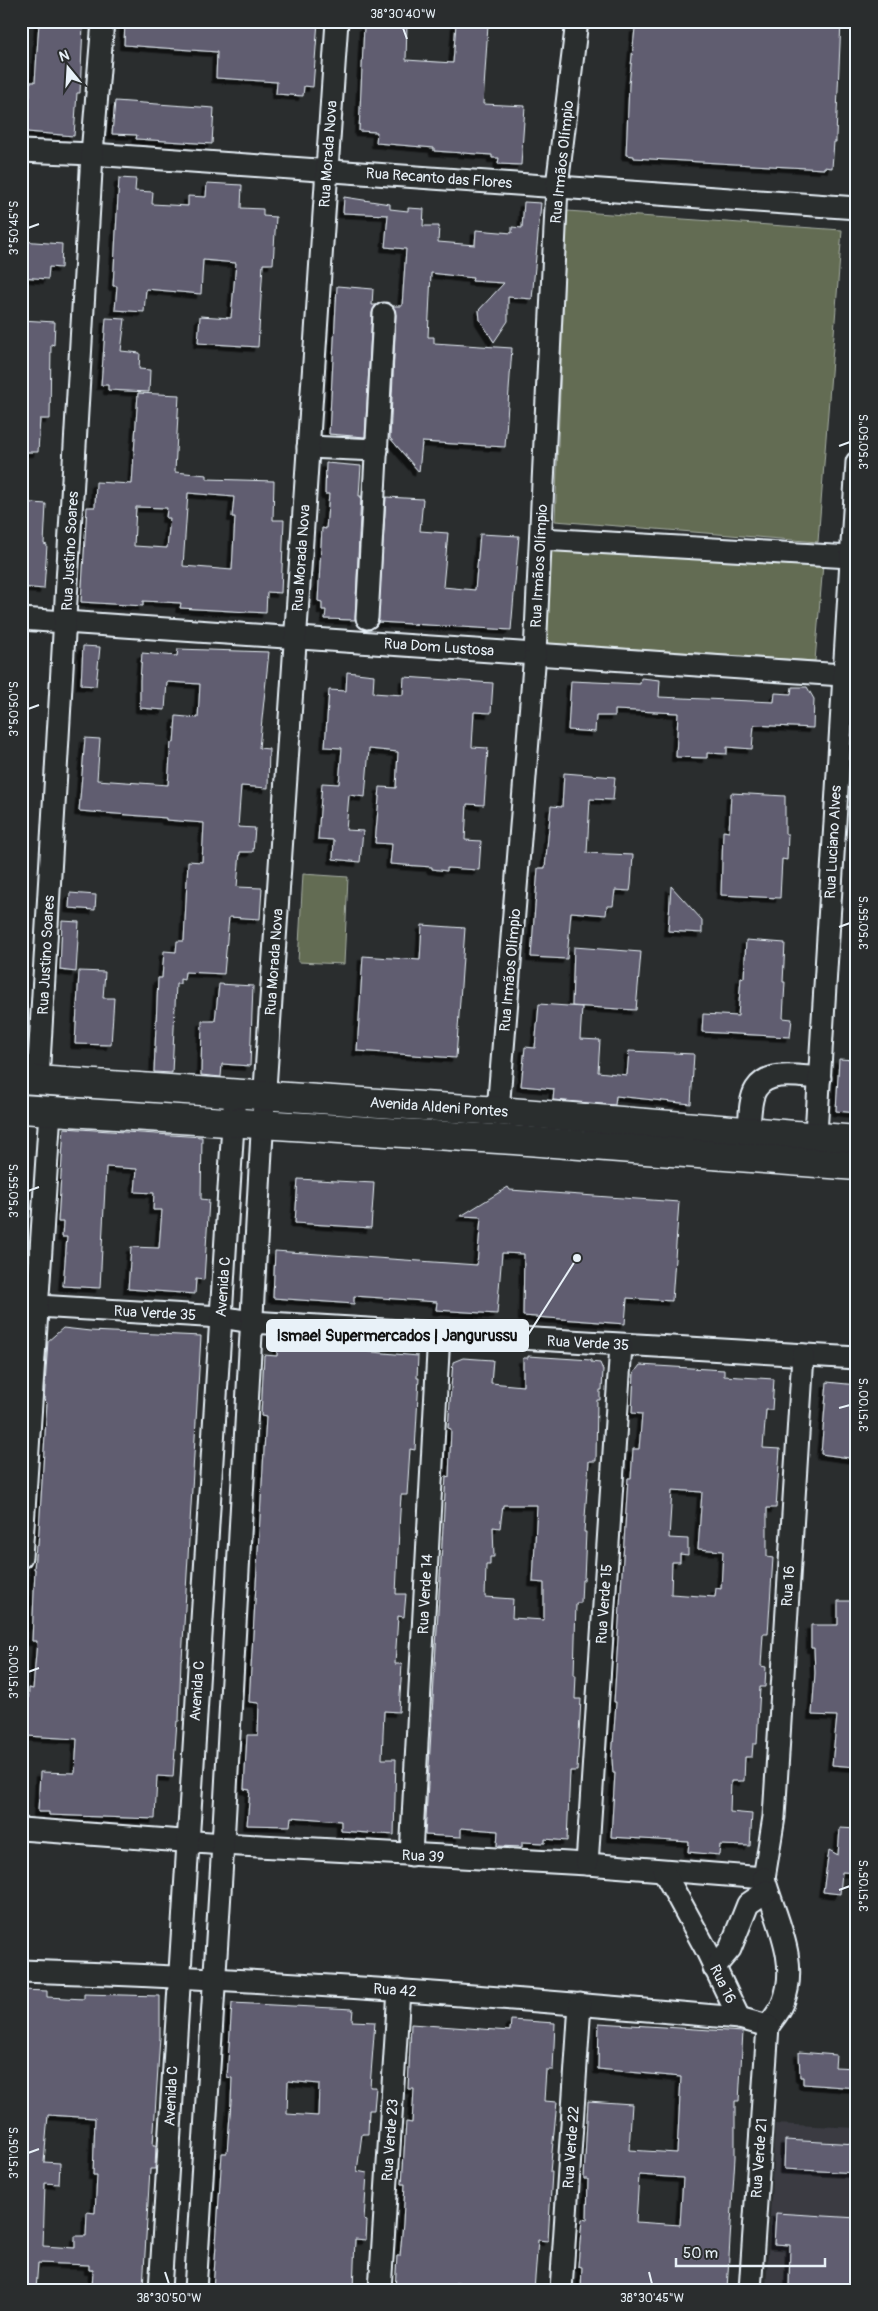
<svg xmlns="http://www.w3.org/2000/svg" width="878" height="2311" viewBox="0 0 878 2311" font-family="Pangolin,sans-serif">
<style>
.built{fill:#3a3b42}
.green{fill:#646c52;stroke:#a6aea5}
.building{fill:#605d6f;stroke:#e8f1f8;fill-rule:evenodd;filter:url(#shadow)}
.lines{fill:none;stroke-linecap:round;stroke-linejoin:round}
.minor-casing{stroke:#e8f1f8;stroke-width:25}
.major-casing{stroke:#e8f1f8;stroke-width:31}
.minor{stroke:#2a2d2e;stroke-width:21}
.major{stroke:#2a2d2e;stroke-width:28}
.ticks{fill:none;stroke:#e8f1f8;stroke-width:2}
.labels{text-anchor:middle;stroke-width:4;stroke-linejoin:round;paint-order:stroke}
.street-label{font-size:15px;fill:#e8f1f8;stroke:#2a2d2e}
.leader{fill:none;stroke:#e8f1f8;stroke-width:2}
.callout-dot{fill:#e8f1f8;stroke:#2a2d2e;stroke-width:2}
.callout{fill:#e8f1f8;stroke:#e8f1f8;stroke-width:2}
.callout-label{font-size:16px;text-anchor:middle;font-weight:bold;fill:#111}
.neatline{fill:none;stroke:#e8f1f8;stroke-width:2}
.ticks-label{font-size:12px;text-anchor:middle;fill:#e8f1f8}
</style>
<defs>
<filter id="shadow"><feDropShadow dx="-4.5" dy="4.5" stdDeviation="0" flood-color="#0009"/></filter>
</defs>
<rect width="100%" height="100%" fill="#2a2d2e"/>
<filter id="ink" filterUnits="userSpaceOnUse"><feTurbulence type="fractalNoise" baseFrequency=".02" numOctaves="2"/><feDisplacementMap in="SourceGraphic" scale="10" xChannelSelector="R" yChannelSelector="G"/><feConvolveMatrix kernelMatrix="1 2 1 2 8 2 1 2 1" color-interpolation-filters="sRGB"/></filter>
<g filter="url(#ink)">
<polygon class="built" points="775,2124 857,2128 857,2290 766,2290"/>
<g class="green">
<polygon points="567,211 842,230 818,542 555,521"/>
<polygon points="549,546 823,564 815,661 543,643"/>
<polygon points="303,874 348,877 344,964 298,962"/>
</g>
<g class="building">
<polygon points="125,21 318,21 313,87 304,86 303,96 276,94 277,82 216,78 217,52 124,45"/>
<polygon points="642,21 841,21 836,136 836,142 834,142 832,168 824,167 824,169 735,164 634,158 634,156 626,155 629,85 635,28 641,28"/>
<polygon points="39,22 83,25 80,93 77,93 74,136 27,132 27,126 21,125 21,97 30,97 30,82 35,82"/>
<polygon points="375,23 407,24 406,60 453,63 456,23 488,25 483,104 525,106 521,165 498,164 499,158 492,158 492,155 434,151 434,148 376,143 377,132 359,131 364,26 375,25"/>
<polygon points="115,101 214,108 212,144 136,139 137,135 112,134"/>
<polygon points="119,178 136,179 135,191 153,192 152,204 188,206 188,196 206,197 207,183 242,185 241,208 263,209 263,216 276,217 273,264 263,264 258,347 198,343 200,316 231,318 236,263 203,260 201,294 146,289 144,312 115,310 117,286 113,286"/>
<polygon points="344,197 390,204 390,209 408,211 408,208 424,209 423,226 439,226 438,242 475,245 476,230 512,233 512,227 522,228 524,202 541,203 532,299 508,297 508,321 494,342 480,320 479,310 504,283 472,281 473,278 431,273 428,337 434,337 434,343 512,348 505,447 422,442 419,472 390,438 396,315 393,306 402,306 406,249 385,247 388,215 343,213"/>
<polygon points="21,241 62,244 61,268 49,267 48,279 21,277"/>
<polygon points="337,286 373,289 372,305 376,305 372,313 365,437 329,434"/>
<polygon points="106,318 125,319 121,351 140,353 139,369 150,370 149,392 108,390 108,385 101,385"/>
<polygon points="21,320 55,322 54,345 51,344 50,419 40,419 38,452 21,452"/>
<path d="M138,393L179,395L175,472L207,475V479L274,481L273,520H284L281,593L267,592L266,613L180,608L181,603L143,601V606L81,602L87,507H95L96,482L132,484ZM188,493L234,497L232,517H235L232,570L183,566ZM136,507L167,508L166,518H170L167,548L134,546Z"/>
<polygon points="326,463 361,466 359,496 361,496 355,620 325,619 326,610 322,610 322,602 318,601 322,528 326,529 329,494 325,494"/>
<polygon points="386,497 423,499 420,531 448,533 443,587 475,590 480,534 519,536 511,630 378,622"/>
<polygon points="21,502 46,504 44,544 47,545 44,589 21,587"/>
<polygon points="83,646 100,647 96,686 81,685"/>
<polygon points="178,649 269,652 259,748 269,749 268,788 241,786 238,827 255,828 253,852 240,852 237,887 262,888 260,919 229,917 224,974 185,972 184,980 180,979 180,984 176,984 172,1073 154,1072 158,978 162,978 164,951 176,952 177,941 184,941 188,861 202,862 204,823 166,820 166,818 79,811 85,738 100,739 97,780 168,785 171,742 174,743 176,716 198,718 200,684 167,682 165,710 140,708 140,680 142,653 177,656"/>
<polygon points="347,672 374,675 373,693 403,695 404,677 493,683 491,713 474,712 472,747 488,748 484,805 467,804 465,840 481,841 479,870 447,868 447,871 432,869 432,867 390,864 392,844 375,843 380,787 396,788 398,752 369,749 365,797 349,795 346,830 363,831 360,862 333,859 334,840 318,839 322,783 339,784 342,748 325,747 329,690 346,691"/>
<polygon points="641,678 660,680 659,697 774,702 775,693 791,694 792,687 807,687 814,699 813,728 754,725 752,749 727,747 727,754 707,753 707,758 676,757 678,713 615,710 615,716 596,716 595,732 568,730 571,681 640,684"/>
<polygon points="564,773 615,777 613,800 590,799 587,853 633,855 631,885 630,891 615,890 613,906 607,906 606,915 571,912 567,959 531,957 538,868 545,868 551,806 562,807"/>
<polygon points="731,793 785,796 785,834 788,834 787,860 782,859 780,898 721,895 723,831 729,832"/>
<polygon points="671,886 702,920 702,933 668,931"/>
<polygon points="70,893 96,895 95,910 69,908"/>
<polygon points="62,921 79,922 76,972 60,970"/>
<polygon points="422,925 465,928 456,1058 357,1051 363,956 420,960"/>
<polygon points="746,940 785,943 783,982 785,982 783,1018 792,1019 790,1037 702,1032 703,1014 738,1016 741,977 744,978"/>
<polygon points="574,947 641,952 636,1010 572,1006"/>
<polygon points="79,971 105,972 103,998 114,998 111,1045 75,1044"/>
<polygon points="219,984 253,986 250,1066 222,1064 221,1077 201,1075 202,1021 215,1021"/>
<polygon points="539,1004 582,1007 580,1039 600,1040 598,1072 627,1075 629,1051 694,1054 691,1104 616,1096 615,1105 553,1100 554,1089 521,1086 525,1047 535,1048"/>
<polygon points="839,1059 857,1060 857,1113 836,1111"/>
<polygon points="64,1128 202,1137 201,1199 209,1200 204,1280 196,1279 195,1294 128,1289 131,1247 159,1248 162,1210 153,1210 154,1193 135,1192 137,1169 106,1167 100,1288 63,1286 67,1237 62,1237 63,1222 58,1222"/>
<polygon points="298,1179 374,1183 371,1228 295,1223"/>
<polygon points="508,1187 510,1190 679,1202 672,1301 627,1298 625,1324 523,1316 524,1254 502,1253 497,1314 436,1310 437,1302 354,1296 354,1304 273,1298 275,1251 477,1265 481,1217 461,1216"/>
<polygon points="63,1328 90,1331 201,1336 182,1659 181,1659 179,1721 177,1721 173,1777 157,1776 155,1819 49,1815 49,1812 38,1812 40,1772 75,1773 77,1739 26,1736 29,1688 33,1689 37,1641 32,1641 35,1569 34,1569 36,1545 38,1546 47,1403 44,1400 48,1341"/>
<polygon points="278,1340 347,1345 347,1347 361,1348 361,1351 418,1356 417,1378 419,1378 415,1450 410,1449 407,1495 401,1495 399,1529 396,1594 406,1594 404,1617 398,1616 395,1664 402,1664 399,1712 384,1711 382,1759 396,1759 394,1835 341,1831 341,1821 291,1817 290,1826 247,1825 250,1790 244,1789 247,1735 258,1735 259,1703 249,1702 266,1417 261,1416 264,1355 277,1356"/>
<path d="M528,1356L591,1360V1362L600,1363L603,1370L602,1390H600V1400H597L596,1461H589L584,1532H586L584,1580H582L581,1603H576L574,1675H576L575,1699H581L577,1771H570L567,1841L545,1839V1843L522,1842V1847L497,1846L498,1831L461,1828V1837L425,1835L446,1476L449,1477L451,1429L448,1428L453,1362L463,1358L493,1360L491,1383L523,1386V1358H528ZM503,1505H537L533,1582L544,1583V1620L512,1618L513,1599L485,1597L486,1565H490V1557H494L493,1527L500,1528Z"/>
<path d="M640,1365L724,1370V1376L774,1379L772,1410H766L763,1448L780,1449L776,1508H767V1557L773,1558L768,1634H763L761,1666L766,1667L765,1687H760L757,1744H753L752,1757H745L744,1781H731L730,1812L752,1814L750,1846L720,1845L719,1855L688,1852L689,1842L611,1837L615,1773H613L612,1759L616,1702H614L628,1478H631L633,1449H639L642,1414L632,1413L634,1373ZM672,1490L702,1492L698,1549L723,1551L721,1589L716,1588L715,1597L671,1594L672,1562H680V1554L688,1555V1539L669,1538Z"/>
<polygon points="827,1382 857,1385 857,1459 821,1454"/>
<polygon points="838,1601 857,1601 857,1767 832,1765 837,1716 812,1715 815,1673 814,1648 811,1648 811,1625 838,1625"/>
<polygon points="840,1828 857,1829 857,1873 842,1872 840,1894 823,1892 829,1850 838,1855"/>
<path d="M21,1990L47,1991V1997L84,1999V1994L160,1996V2037L153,2145H156L155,2169H150L143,2287H132V2290H92L93,2270H89V2265L38,2263L36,2290H21ZM48,2115L95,2118L93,2175H97L95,2213L87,2212L86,2236H75V2248L43,2246L45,2183L59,2184L60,2163L44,2162Z"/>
<path d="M232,2003L353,2009L352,2021L375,2022L370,2087H376L374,2110H369L368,2134H362L357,2171L367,2173L364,2220L367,2221L366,2240L355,2239L353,2290H213L222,2153H227L231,2102L232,2078L227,2077ZM288,2081L319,2084L318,2116L287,2114Z"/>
<polygon points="511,2020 555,2023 553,2070 546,2070 544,2101 557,2102 550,2172 552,2172 548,2241 538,2240 534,2290 495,2290 496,2286 455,2283 454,2290 395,2290 397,2256 400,2256 403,2223 405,2184 402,2184 406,2122 412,2123 414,2089 408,2089 411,2024 510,2031"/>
<path d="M599,2023L743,2032L739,2101H735V2157L727,2290H581L582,2267L578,2266L582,2219L587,2220L588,2179H584L588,2101L632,2104L629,2150L677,2153L681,2077L598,2069ZM639,2175L683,2178L680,2225L636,2222Z"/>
<polygon points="799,2052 836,2055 835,2067 857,2068 857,2088 803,2084 803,2077 800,2077"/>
<polygon points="785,2140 857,2144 857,2173 784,2169"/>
<polygon points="776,2213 857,2218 857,2290 789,2290 790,2245 774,2244"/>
</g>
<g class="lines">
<g class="minor-casing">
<g id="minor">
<polyline points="21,151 92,154 857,208"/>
<polyline points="308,447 377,450"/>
<polyline points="541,539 850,557"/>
<polyline points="367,618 384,314"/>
<polyline points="21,619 857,676"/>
<polyline points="38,1080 92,154 103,21"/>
<polyline points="498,1111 535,653 557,186 577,21"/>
<path d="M749,1132C750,1120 749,1100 756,1089C768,1069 801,1077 820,1078"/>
<polyline points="815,1150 857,462"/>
<polyline points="21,1305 221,1317 251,1322 857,1358"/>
<polyline points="21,1557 50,1111"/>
<polyline points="21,1829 223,1844 587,1864 764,1878 774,1817 803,1355"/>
<polyline points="411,1855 439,1334"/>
<polyline points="587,1864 621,1345"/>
<polyline points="664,1872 707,1951 739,2018"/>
<path d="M764,1878C775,1918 800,1961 783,2003C780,2011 773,2019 768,2026"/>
<polyline points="714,1968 730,1949 748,1904 767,1891"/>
<path d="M21,1971C261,1978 500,1997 739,2018L768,2026"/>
<polyline points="160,2290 235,1093"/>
<polyline points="195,2290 223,1844 262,1133 337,21"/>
<polyline points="380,2290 399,1990"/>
<polyline points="561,2290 580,2004"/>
<polyline points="750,2290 768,2026"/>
</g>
</g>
<g class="major-casing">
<g id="major">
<polyline points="21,1079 498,1111 857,1140"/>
<polyline points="21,1109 514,1140 857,1166"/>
</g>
</g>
<use href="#minor" class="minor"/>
<use href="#major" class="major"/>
</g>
</g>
<path class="ticks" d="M403,28L407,39M28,228L39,224M839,446L850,442M28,709L39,705M839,927L850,923M28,1191L39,1187M839,1408L850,1405M28,1672L39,1668M839,1890L850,1886M28,2153L39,2149M165,2272L169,2284M649,2272L652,2284"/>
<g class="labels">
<g class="street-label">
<text transform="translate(328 154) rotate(-86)" y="5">Rua Morada Nova</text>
<text transform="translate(562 162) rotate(-84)" y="5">Rua Irmãos Olímpio</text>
<text transform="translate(439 178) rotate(4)" y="5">Rua Recanto das Flores</text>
<text transform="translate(70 551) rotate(-87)" y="5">Rua Justino Soares</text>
<text transform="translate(301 558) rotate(-86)" y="5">Rua Morada Nova</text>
<text transform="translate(539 566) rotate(-87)" y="5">Rua Irmãos Olímpio</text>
<text transform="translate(439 647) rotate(4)" y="5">Rua Dom Lustosa</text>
<text transform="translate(833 842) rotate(-87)" y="5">Rua Luciano Alves</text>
<text transform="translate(46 955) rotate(-87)" y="5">Rua Justino Soares</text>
<text transform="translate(274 962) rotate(-86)" y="5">Rua Morada Nova</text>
<text transform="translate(510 970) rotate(-85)" y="5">Rua Irmãos Olímpio</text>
<text transform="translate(439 1107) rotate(4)" y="5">Avenida Aldeni Pontes</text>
<text transform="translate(223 1287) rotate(-86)" y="5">Avenida C</text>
<text transform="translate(155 1313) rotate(3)" y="5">Rua Verde 35</text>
<text transform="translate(588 1343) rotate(3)" y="5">Rua Verde 35</text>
<text transform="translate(788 1586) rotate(-86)" y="5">Rua 16</text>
<text transform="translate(425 1594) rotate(-87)" y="5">Rua Verde 14</text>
<text transform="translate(604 1604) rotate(-86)" y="5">Rua Verde 15</text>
<text transform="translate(197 1691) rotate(-86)" y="5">Avenida C</text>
<text transform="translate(423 1856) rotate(3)" y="5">Rua 39</text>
<text transform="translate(723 1984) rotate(64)" y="5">Rua 16</text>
<text transform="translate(395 1990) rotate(4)" y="5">Rua 42</text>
<text transform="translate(171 2096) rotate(-87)" y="5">Avenida C</text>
<text transform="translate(390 2140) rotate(-86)" y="5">Rua Verde 23</text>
<text transform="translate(571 2147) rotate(-86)" y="5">Rua Verde 22</text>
<text transform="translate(759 2158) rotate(-86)" y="5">Rua Verde 21</text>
</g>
</g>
<path class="leader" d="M577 1258L528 1335"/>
<circle class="callout-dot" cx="577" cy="1258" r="5"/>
<rect class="callout" x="267" y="1320" width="261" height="31" rx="5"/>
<g class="callout-label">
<text x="397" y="1341">Ismael Supermercados | Jangurussu</text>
</g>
<rect width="878" height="2311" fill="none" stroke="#2a2d2e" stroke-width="55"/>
<g transform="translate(68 68) rotate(342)" stroke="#2a2d2e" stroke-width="4" paint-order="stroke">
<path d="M0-4L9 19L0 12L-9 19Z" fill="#e8f1f8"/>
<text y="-8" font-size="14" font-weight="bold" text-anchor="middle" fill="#e8f1f8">N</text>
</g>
<path d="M676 2258v8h149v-8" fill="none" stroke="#e8f1f8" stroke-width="2.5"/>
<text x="683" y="2258" font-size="15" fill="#e8f1f8" stroke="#2a2d2e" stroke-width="4" paint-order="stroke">50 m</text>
<rect x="28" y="28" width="822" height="2256" class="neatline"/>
<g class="ticks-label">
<text x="403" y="18">38°30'40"W</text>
<text transform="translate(14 228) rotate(-90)" y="4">3°50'45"S</text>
<text transform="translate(864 442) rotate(-90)" y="4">3°50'50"S</text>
<text transform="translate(14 709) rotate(-90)" y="4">3°50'50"S</text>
<text transform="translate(864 923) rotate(-90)" y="4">3°50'55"S</text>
<text transform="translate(14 1191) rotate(-90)" y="4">3°50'55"S</text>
<text transform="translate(864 1405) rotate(-90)" y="4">3°51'00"S</text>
<text transform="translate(14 1672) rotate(-90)" y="4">3°51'00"S</text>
<text transform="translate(864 1886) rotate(-90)" y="4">3°51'05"S</text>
<text transform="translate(14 2153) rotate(-90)" y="4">3°51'05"S</text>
<text x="169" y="2302">38°30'50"W</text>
<text x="652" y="2302">38°30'45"W</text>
</g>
</svg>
